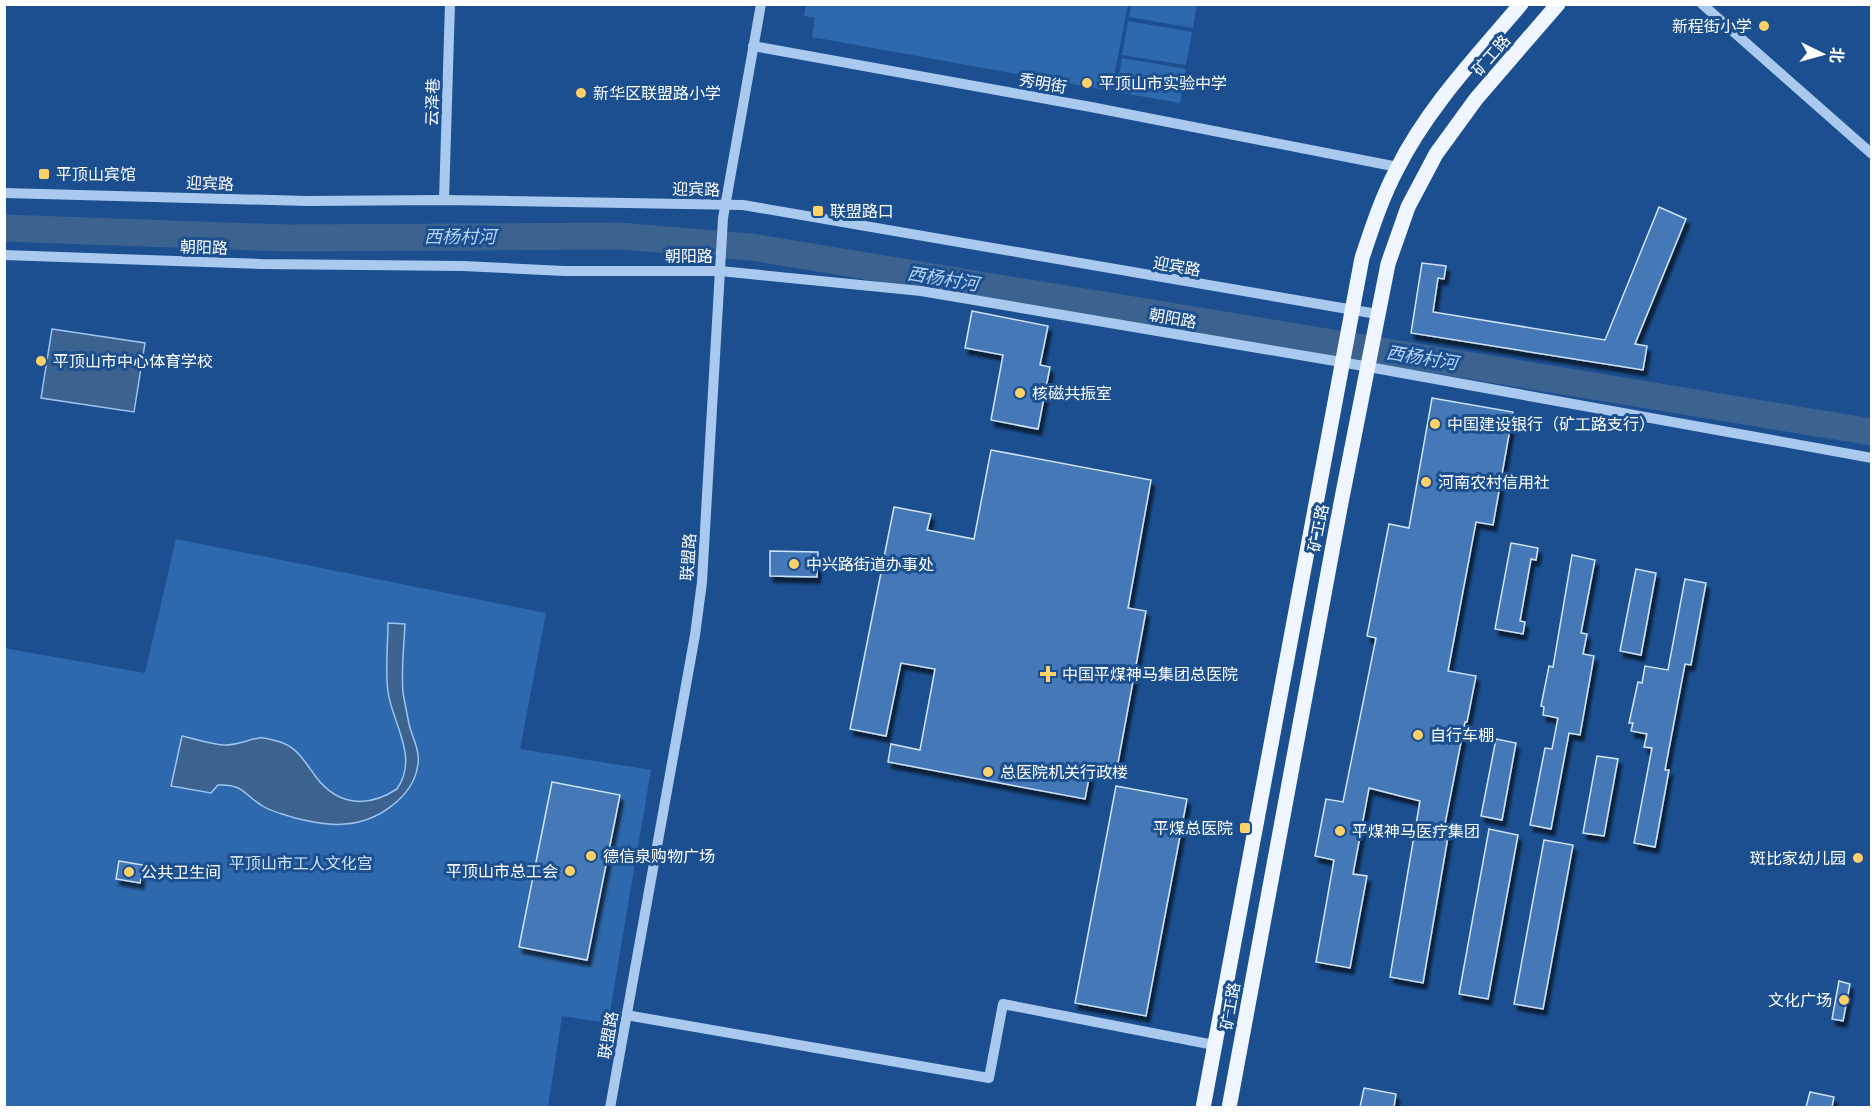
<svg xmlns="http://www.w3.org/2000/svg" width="1876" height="1112" viewBox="0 0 1876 1112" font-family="'Archivo Narrow','Noto Sans SC',sans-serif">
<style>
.green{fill:#2e69ad}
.water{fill:#3c6290;stroke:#9cc4f0;stroke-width:1.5}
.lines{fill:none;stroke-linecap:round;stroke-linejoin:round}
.river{stroke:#3c6290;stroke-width:27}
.building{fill:#4478b7;stroke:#cfe3fa;stroke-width:1.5;filter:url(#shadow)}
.minor{stroke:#a9c9ee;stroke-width:10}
.major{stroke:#f0f6ff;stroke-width:15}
.poi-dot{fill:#ffd166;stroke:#1b4f8f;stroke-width:2}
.labels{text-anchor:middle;stroke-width:6;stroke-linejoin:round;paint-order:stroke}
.poi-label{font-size:16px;fill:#fff;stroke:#1b4f8f;text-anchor:start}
.street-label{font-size:16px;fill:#fff;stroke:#1b4f8f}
.park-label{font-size:16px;fill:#cfe3fa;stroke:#1b4f8f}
.water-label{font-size:18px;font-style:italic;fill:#b5d3f5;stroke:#1b4f8f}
</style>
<defs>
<filter id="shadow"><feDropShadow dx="3.5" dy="6" stdDeviation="1.5" flood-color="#0009"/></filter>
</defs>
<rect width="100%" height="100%" fill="#1b4f8f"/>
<g class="green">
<polygon points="806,5 806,4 1128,5 1111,91 812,37 815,18 804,16"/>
<polygon points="1131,5 1197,5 1193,28 1129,17"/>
<polygon points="1128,21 1192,32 1186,65 1122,55"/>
<polygon points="1122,58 1186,69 1180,103 1116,92"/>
<polygon points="176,539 546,613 520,749 651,770 608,1023 562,1016 548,1107 5,1107 4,648 145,673"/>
</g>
<g class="water">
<polygon points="52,329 145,343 134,412 41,398"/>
<path d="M388,623L405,624C404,646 401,670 403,693C405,703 407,714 409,724C412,737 420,750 418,764C414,797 377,822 345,824C329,826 311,822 295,818C284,814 271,812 261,805C243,794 244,784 218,785L211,793L171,786L182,736C195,739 209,744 223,745C235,746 247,740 259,738C264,737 271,740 277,741C297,746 304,761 316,777C338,806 368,808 397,789C419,757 393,725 388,692C385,670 388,645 388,623Z"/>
</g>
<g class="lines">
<polyline class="river" points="4,228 286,238 620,236 751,247 1872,432"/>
</g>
<g class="building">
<polygon points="1659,207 1686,219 1635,344 1647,346 1643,370 1411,333 1422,263 1446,266 1444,279 1438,278 1433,312 1605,340"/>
<polygon points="972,311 1048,326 1040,365 1050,367 1038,429 991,420 1003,355 965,348"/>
<polygon points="1432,398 1513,412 1493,525 1476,522 1448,671 1476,676 1467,722 1465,722 1445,824 1450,825 1423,983 1390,977 1420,801 1369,788 1353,874 1367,876 1350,968 1316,962 1334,860 1315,856 1326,799 1343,802 1376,638 1367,636 1389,524 1409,528"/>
<polygon points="991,450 1151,480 1128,608 1146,611 1117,768 1092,763 1085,799 888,762 891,744 920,750 935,669 901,663 886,736 850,729 894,507 931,514 927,530 974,539"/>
<polygon points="1511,543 1538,548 1536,560 1531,559 1520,621 1525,622 1523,634 1495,629"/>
<polygon points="770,551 818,552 817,577 770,576"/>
<polygon points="1572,555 1595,560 1581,633 1587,634 1583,654 1594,656 1580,735 1569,733 1551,829 1530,825 1545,748 1552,749 1558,718 1543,715 1544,707 1541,706 1549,666 1553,667"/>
<polygon points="1636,569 1656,573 1641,655 1620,651"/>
<polygon points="1685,579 1706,583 1691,665 1685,664 1665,770 1669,770 1655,847 1634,843 1652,748 1644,747 1647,734 1631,731 1633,723 1629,723 1638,682 1642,683 1645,666 1668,670"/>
<polygon points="1496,739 1516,743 1502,820 1481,816"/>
<polygon points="1597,756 1618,759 1604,836 1583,833"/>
<polygon points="552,782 620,795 587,960 519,947"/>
<polygon points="1116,786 1187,799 1146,1016 1075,1003"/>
<polygon points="1489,829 1518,835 1488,999 1459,994"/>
<polygon points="1544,840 1573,845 1543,1009 1514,1004"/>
<polygon points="119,861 143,865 140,883 116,879"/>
<polygon points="1839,981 1850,984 1843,1021 1832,1019"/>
<polygon points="1364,1088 1396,1094 1394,1107 1360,1107"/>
<polygon points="1810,1092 1834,1097 1832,1107 1806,1107"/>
</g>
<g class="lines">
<g class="minor">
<polyline points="1702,4 1872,154"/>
<polyline points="753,46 1091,107 1398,167"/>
<polyline points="4,193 307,201 444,200 743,205 1377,314"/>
<polyline points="444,200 450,4"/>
<polyline points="4,255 260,264 463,266 564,271 720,271 921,291 1341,362 1872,458"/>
<polyline points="626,1015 989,1078 1003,1004 1214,1045"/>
<polyline points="610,1108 695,635 702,582 723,218 761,4"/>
</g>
<g class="major">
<path d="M1203,1108L1362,258C1372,228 1382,197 1397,169C1428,107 1477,56 1521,4"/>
<polyline points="1229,1108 1340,508 1388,264 1408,207 1436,154 1476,99 1558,4"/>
</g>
</g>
<g class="poi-dot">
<circle cx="1764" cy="26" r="6"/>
<circle cx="1087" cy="83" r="6"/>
<circle cx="581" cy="93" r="6"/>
<rect x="38" y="168" width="12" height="12" rx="3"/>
<rect x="812" y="205" width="12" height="12" rx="3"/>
<circle cx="41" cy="361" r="6"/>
<circle cx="1020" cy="393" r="6"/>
<circle cx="1435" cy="424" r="6"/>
<circle cx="1426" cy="482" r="6"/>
<circle cx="794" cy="564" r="6"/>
<path d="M1045 665h6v6h6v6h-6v6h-6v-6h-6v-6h6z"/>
<circle cx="1418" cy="735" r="6"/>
<circle cx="988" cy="772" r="6"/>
<rect x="1239" y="822" width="12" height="12" rx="3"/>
<circle cx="1340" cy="831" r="6"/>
<circle cx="591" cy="856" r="6"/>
<circle cx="1858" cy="858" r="6"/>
<circle cx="570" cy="871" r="6"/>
<circle cx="129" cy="872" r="6"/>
<circle cx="1844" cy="1000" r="6"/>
</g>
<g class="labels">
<g class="poi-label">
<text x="1752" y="32" text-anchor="end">新程街小学</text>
<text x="1099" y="89">平顶山市实验中学</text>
<text x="593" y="99">新华区联盟路小学</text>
<text x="56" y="180">平顶山宾馆</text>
<text x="830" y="217">联盟路口</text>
<text x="53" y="367">平顶山市中心体育学校</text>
<text x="1032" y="399">核磁共振室</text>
<text x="1447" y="430">中国建设银行（矿工路支行）</text>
<text x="1438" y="488">河南农村信用社</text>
<text x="806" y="570">中兴路街道办事处</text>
<text x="1062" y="680">中国平煤神马集团总医院</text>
<text x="1430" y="741">自行车棚</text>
<text x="1000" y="778">总医院机关行政楼</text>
<text x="1233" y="834" text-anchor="end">平煤总医院</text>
<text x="1352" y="837">平煤神马医疗集团</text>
<text x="603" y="862">德信泉购物广场</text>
<text x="1846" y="864" text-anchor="end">斑比家幼儿园</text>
<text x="558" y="877" text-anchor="end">平顶山市总工会</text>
<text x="141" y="878">公共卫生间</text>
<text x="1832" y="1006" text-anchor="end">文化广场</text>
</g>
<g class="street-label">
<text transform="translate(1491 55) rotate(-49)" y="6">矿工路</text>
<text transform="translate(1043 83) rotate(10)" y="6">秀明街</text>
<text transform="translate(432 102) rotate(-88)" y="6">云泽巷</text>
<text transform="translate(210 183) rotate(2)" y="6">迎宾路</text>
<text transform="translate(696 189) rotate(1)" y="6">迎宾路</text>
<text transform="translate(204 247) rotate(2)" y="6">朝阳路</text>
<text x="689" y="262">朝阳路</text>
<text transform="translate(1177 266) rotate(10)" y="6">迎宾路</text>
<text transform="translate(1173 318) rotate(10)" y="6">朝阳路</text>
<text transform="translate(1318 528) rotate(-79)" y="6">矿工路</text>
<text transform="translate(688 557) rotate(-86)" y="6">联盟路</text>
<text transform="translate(1230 1006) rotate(-80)" y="6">矿工路</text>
<text transform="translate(608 1035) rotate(-80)" y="6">联盟路</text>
</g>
<g class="park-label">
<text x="301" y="869">平顶山市工人文化宫</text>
</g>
<g class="water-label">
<text x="460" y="243">西杨村河</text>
<text transform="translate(943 279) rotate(9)" y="6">西杨村河</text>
<text transform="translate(1422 358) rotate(9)" y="6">西杨村河</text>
</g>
</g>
<rect width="1876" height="1112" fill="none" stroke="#ffffff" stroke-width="12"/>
<g transform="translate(1822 54) rotate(95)" stroke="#1b4f8f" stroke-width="4.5" paint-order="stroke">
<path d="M0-4.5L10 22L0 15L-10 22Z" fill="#ffffff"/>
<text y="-9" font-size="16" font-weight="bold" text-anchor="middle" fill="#ffffff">北</text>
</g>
</svg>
